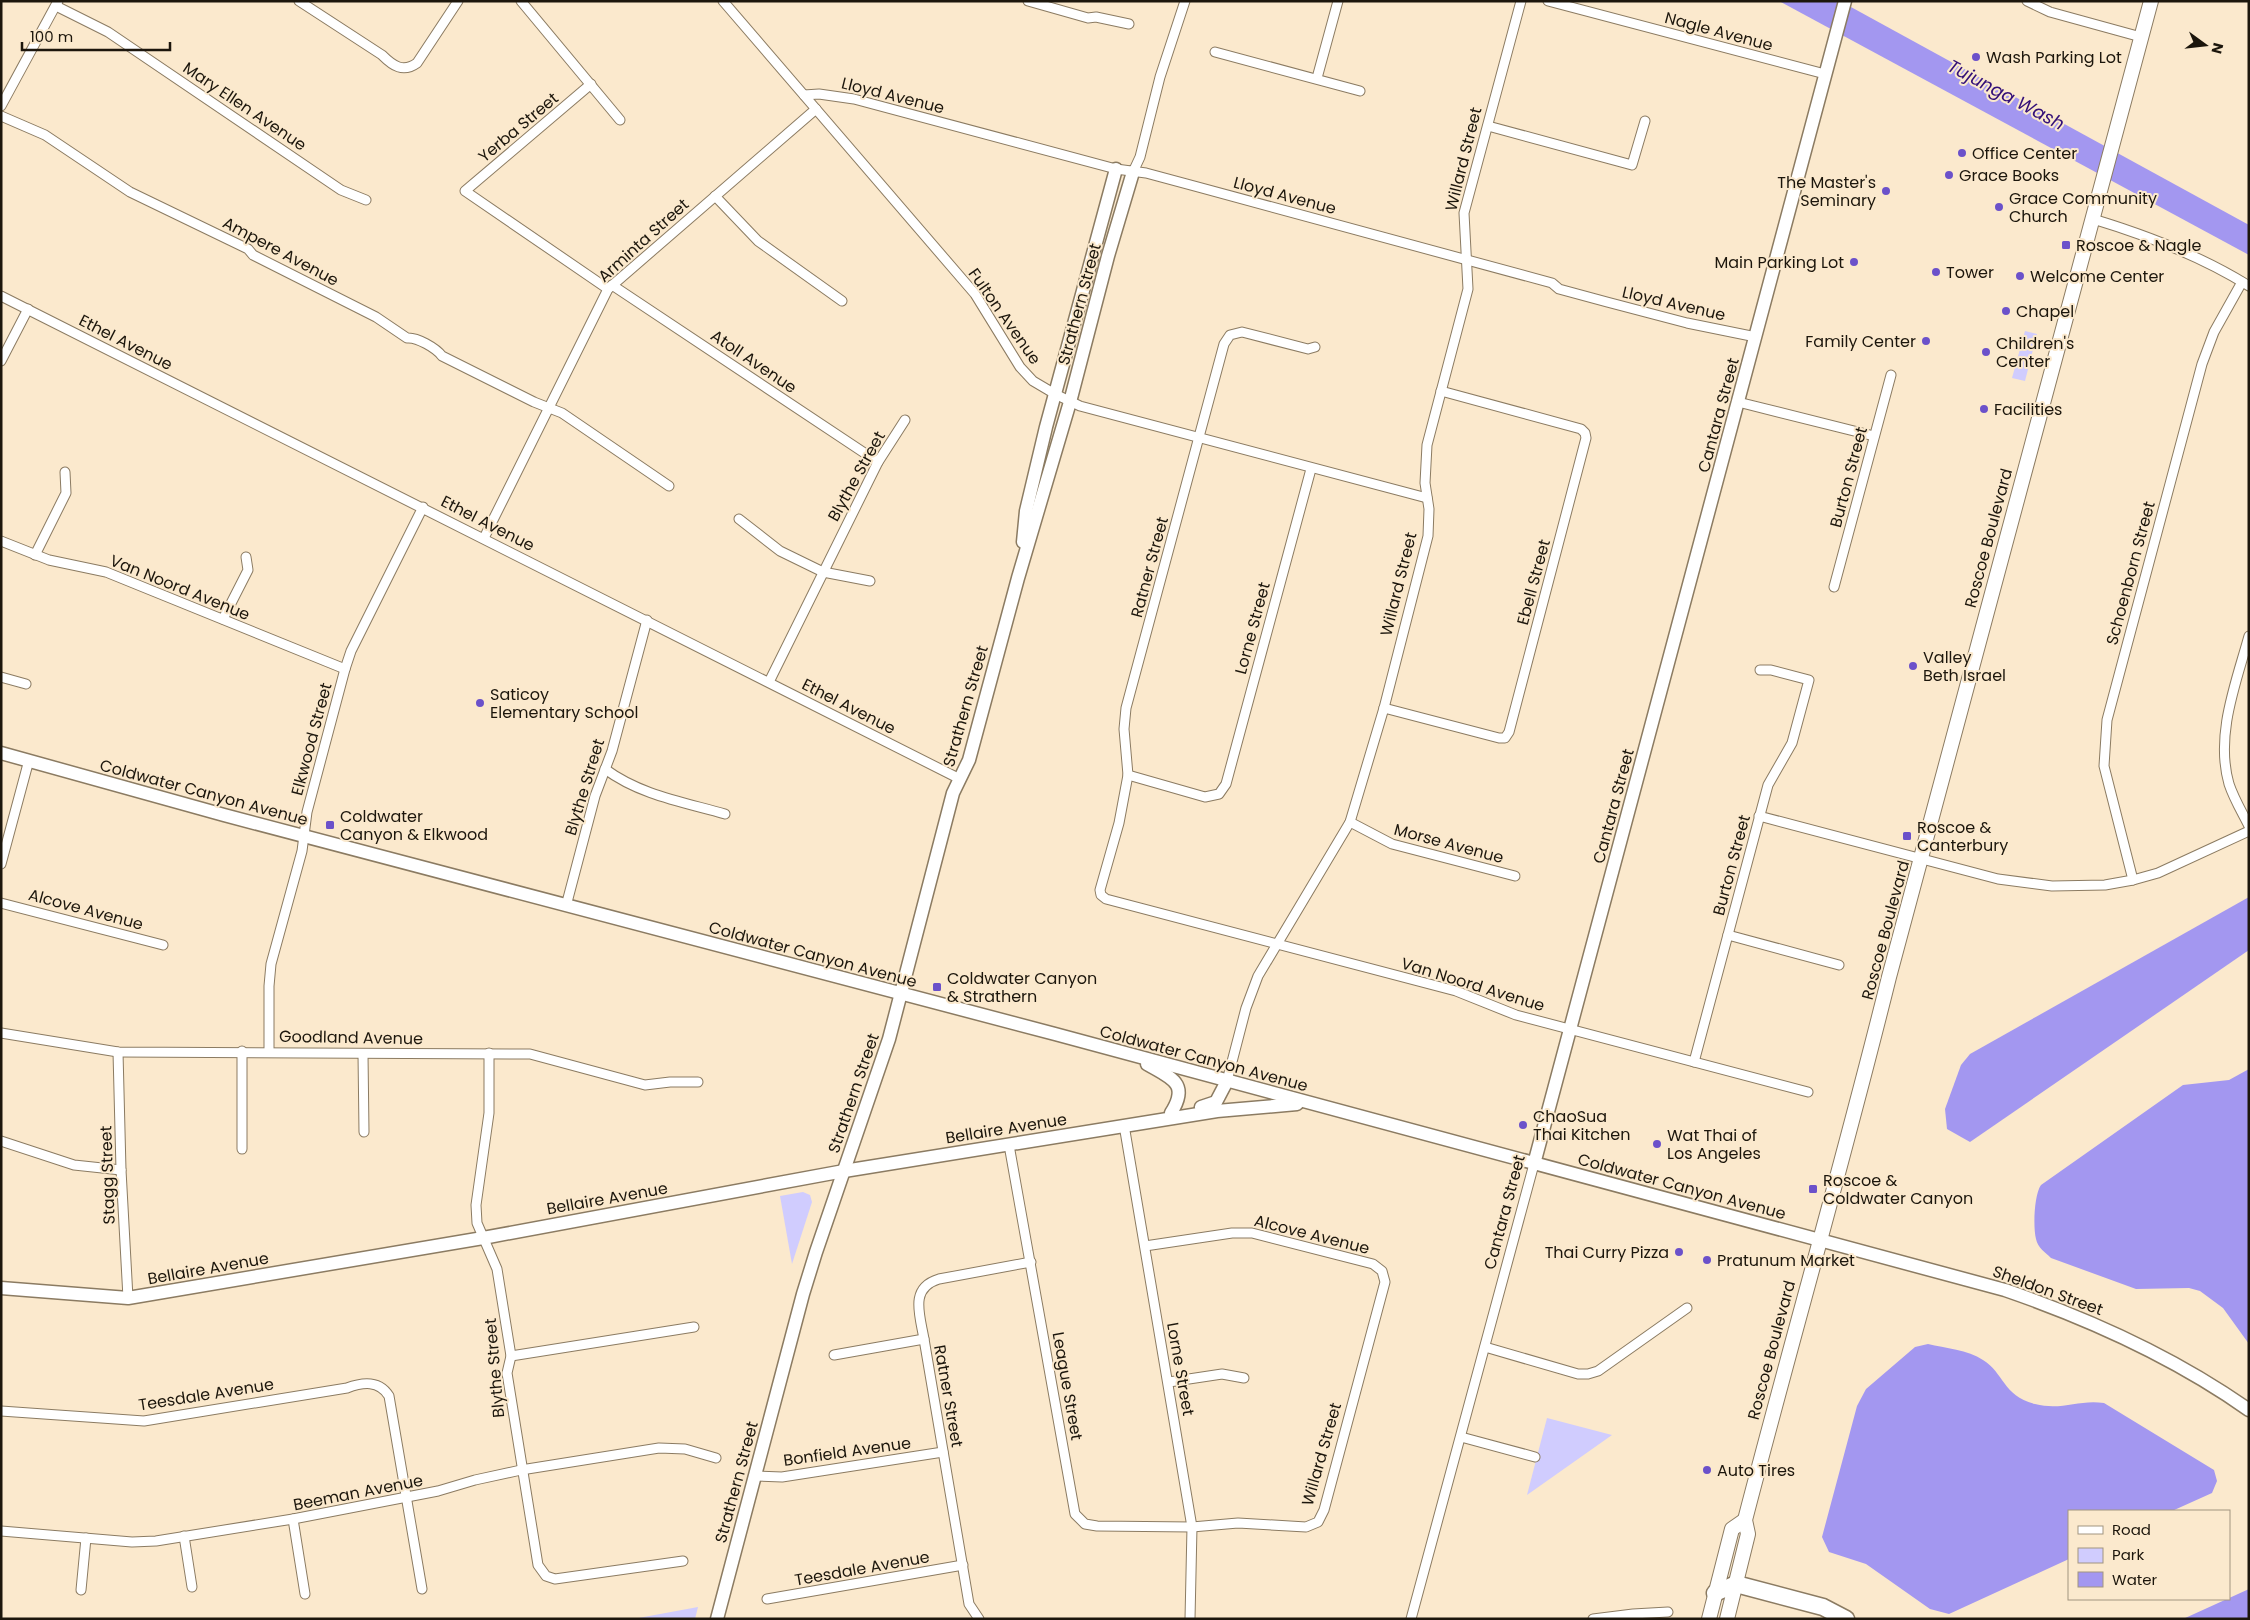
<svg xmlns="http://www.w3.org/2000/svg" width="2250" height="1620" viewBox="0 0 2250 1620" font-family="Poppins,sans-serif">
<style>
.green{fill:#d0ccfe}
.water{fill:#a397f0}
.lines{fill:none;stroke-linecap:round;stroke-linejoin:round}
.street-casing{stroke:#8b7b62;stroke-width:11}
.secondary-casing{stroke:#8b7b62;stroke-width:15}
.primary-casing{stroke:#8b7b62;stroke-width:16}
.highway-casing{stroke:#8b7b62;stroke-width:19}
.street{stroke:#fff;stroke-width:9}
.secondary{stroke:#fff;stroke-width:12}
.primary{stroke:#fff;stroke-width:14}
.highway{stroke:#fff;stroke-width:16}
.poi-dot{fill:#6b51ca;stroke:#fbe9cd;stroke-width:2}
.labels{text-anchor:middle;stroke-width:4;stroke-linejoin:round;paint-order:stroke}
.street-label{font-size:16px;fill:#1c160c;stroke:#fbe9cd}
.poi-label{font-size:16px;fill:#1c160c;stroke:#fbe9cd;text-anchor:start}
.water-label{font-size:18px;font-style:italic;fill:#330f78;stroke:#fbe9cd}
</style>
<rect width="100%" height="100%" fill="#fbe9cd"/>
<g class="green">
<polygon points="2025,331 2037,334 2025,381 2012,378"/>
<polygon points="803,1192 810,1195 812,1202 792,1264 780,1196"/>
<polygon points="1547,1418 1612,1435 1527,1495"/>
<polygon points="698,1607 695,1619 633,1619"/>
</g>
<g class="water">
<polygon points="1779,1 1840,1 2249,225 2249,255"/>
<polygon points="2249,897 2249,950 1970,1142 1947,1129 1945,1109 1961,1065 1970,1054"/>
<path d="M2249,1069V1344L2223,1308L2200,1291L2189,1288L2136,1289L2051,1258C2045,1252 2038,1248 2036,1239C2033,1227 2034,1195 2041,1185L2183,1085L2229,1080Z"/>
<path d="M1928,1344C1945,1348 1968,1350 1983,1360C2004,1373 2003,1396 2035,1404C2062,1411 2079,1399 2104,1403L2214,1470L2217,1481L2212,1493L2172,1511H2069V1559L1949,1614L1930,1609L1866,1564L1829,1552L1822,1537L1857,1406L1866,1389L1915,1347Z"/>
<polygon points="2249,1589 2249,1619 2183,1619"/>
</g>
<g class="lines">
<g class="street-casing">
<g id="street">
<path d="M299,1L382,55C393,66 403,73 417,63L458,1"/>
<polyline points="521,1 620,120"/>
<polyline points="723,1 975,294 1020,367 1033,381 1055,394 1080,406 1427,498"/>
<polyline points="1028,1 1088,18 1096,17 1129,24"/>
<polyline points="1548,1 1825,74"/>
<polyline points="2027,1 2050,12 2141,37"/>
<polyline points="56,6 108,32 341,190 366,200"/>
<polyline points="1215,52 1360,91"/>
<polyline points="1317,78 1338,1"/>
<polyline points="591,84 465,191 608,289"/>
<polyline points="804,95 819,94 854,99 1116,169 1146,173 1198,187 1552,283 1559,289 1607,302 1687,323 1756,337"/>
<polyline points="1,106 58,1"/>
<path d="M1,116L45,135L130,192L248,249L253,255L376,317L407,338C417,337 436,348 442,356L534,402L562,413L669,486"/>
<polyline points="1488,126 1632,165 1645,121"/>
<polyline points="1133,172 1140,157 1160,77 1185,1"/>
<polyline points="715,196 758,241 842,301"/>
<path d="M2093,219C2146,235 2201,256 2249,286"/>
<polyline points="612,285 878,462"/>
<polyline points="1,296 960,779"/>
<polyline points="1315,347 1308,349 1242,332 1230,335 1224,344 1126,708 1124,729 1128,775 1119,823 1100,890 1101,895 1106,899 1456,991 1516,1015 1808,1092"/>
<polyline points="1,361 28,309"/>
<polyline points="1738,402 1874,436"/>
<polyline points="739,519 780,551 823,572 870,581"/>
<polyline points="484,538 608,289 816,109"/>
<polyline points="1,541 49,560 106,572 345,669"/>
<polyline points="35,555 66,493 65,472"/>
<polyline points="1834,587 1891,375"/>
<polyline points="223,619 248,570 246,557"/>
<path d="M2249,636C2236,683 2215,735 2229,784C2234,799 2242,812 2249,826"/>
<polyline points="1,677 26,684"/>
<polyline points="769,682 878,462 905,420"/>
<polyline points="1384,708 1499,738 1505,738 1509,732 1586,438 1585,433 1581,429 1441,391"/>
<path d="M605,769C640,795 683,802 725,814"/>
<polyline points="1128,775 1205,797 1219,794 1226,784 1311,469"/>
<polyline points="1759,816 1998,879 2052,886 2105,885 2133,880 2158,873 2249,831"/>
<polyline points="1350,822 1392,844 1515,876"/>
<polyline points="1,864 29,760"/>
<polyline points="2133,880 2104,766 2107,720 2202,364 2214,332 2242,282"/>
<polyline points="1,903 163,945"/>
<polyline points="566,906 595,796 612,751 647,620"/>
<polyline points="1728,935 1839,965"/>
<polyline points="1,1033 118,1052 530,1054 645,1085 670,1082 698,1082"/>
<polyline points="242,1051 242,1149"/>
<polyline points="269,1051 269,986 271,964 302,851 307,812 345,669 351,651 423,507"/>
<polyline points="118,1052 121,1170 128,1298"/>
<polyline points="489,1053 489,1113 476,1205 477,1223 497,1269 511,1356 507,1373 538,1565 546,1576 555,1579 683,1561"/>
<polyline points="363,1054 364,1132"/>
<polyline points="1694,1062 1768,785 1792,743 1809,680 1771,670 1760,670"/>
<polyline points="1227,1081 1246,1008 1258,976 1350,822 1384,708 1428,536 1429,509 1425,483 1427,445 1468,289 1464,213 1521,1"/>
<polyline points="1124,1125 1192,1527 1190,1619"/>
<polyline points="1,1141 74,1165 121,1170"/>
<polyline points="1009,1145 1075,1514 1085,1524 1097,1526 1192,1527 1238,1523 1306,1527 1318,1522 1324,1510 1385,1282 1382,1271 1373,1264 1252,1233 1232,1233 1145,1246"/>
<polyline points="1485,1347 1578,1374 1588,1374 1598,1371 1687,1308"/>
<polyline points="834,1355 924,1339"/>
<polyline points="511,1356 694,1327"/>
<polyline points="1169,1382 1222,1374 1244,1378"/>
<path d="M1,1411L144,1421L347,1388C363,1382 379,1380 389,1396L422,1589"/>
<polyline points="1461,1437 1535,1457"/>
<polyline points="754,1476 782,1477 943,1452"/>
<polyline points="293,1519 305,1594"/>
<polyline points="1,1531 132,1542 156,1541 293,1519 438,1491 475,1480 521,1470 659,1448 685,1449 716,1458"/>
<polyline points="184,1536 192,1587"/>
<polyline points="81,1590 86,1538"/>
<polyline points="767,1599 963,1565"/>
<path d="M979,1619L969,1604L924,1339C920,1315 909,1288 939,1279L1031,1262"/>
<polyline points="1411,1619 1534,1164"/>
<polyline points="1593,1619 1633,1614 1668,1612"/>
</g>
</g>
<g class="secondary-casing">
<g id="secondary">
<polyline points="1023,542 1026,511 1046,427 1116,169"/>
<path d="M1,753L224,815L1055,1034L2005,1290C2092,1320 2174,1357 2249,1410"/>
<path d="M1147,1064C1171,1078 1190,1083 1171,1113"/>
<polyline points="1201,1107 1216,1102 1227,1081"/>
<polyline points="1534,1164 1845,1"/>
<polyline points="1,1288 128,1298 483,1238 844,1171 1217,1111 1297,1104"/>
<polyline points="717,1619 803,1294 816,1252 889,1039 953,793 969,760 1018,578 1070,402 1108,256 1133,172"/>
</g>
</g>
<g class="primary-casing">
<g id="primary">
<polyline points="1709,1619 1732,1529 1745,1520"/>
<path d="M1727,1619L1748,1534L1745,1520C1792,1339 1844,1159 1889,977L2151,1"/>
</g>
</g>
<g class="highway-casing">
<polyline id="highway" points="1715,1593 1736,1584 1823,1607 1846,1619"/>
</g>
<use href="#street" class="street"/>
<use href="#secondary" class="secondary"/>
<use href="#primary" class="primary"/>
<use href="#highway" class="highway"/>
</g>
<g class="poi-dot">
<circle cx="1976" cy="57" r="5"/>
<circle cx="1962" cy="153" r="5"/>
<circle cx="1949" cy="175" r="5"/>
<circle cx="1886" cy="191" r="5"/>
<circle cx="1999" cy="207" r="5"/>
<rect x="2061" y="240" width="10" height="10" rx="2.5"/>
<circle cx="1854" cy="262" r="5"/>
<circle cx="1936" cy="272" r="5"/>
<circle cx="2020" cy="276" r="5"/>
<circle cx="2006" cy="311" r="5"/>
<circle cx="1926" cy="341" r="5"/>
<circle cx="1986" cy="352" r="5"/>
<circle cx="1984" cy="409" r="5"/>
<circle cx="1913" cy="666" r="5"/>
<circle cx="480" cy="703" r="5"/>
<rect x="325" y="820" width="10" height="10" rx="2.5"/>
<rect x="1902" y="831" width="10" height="10" rx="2.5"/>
<rect x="932" y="982" width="10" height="10" rx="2.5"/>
<circle cx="1523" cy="1125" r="5"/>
<circle cx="1657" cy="1144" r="5"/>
<rect x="1808" y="1184" width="10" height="10" rx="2.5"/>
<circle cx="1679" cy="1252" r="5"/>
<circle cx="1707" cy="1260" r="5"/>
<circle cx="1707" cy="1470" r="5"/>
</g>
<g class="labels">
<g class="street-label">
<text transform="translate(1719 31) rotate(15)" y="6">Nagle Avenue</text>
<text transform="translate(893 95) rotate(14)" y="6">Lloyd Avenue</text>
<text transform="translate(245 106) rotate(34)" y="6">Mary Ellen Avenue</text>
<text transform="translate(518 127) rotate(-40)" y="6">Yerba Street</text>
<text transform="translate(1463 159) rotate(-76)" y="6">Willard Street</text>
<text transform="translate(1285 195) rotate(15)" y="6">Lloyd Avenue</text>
<text transform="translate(643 240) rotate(-42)" y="6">Arminta Street</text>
<text transform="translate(281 251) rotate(28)" y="6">Ampere Avenue</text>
<text transform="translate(1674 303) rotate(13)" y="6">Lloyd Avenue</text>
<text transform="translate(1079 304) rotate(-75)" y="6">Strathern Street</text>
<text transform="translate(1005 316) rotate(55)" y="6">Fulton Avenue</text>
<text transform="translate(126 342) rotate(27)" y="6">Ethel Avenue</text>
<text transform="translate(754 361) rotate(34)" y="6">Atoll Avenue</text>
<text transform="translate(1718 415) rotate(-75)" y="6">Cantara Street</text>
<text transform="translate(856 476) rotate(-61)" y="6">Blythe Street</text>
<text transform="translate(1848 477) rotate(-75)" y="6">Burton Street</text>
<text transform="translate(488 523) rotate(27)" y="6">Ethel Avenue</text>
<text transform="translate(1988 538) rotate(-75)" y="6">Roscoe Boulevard</text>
<text transform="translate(1149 567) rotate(-75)" y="6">Ratner Street</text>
<text transform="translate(2130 573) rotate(-75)" y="6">Schoenborn Street</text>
<text transform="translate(1533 582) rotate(-75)" y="6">Ebell Street</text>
<text transform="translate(1398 584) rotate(-76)" y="6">Willard Street</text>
<text transform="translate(180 587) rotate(22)" y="6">Van Noord Avenue</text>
<text transform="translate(1252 628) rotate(-75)" y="6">Lorne Street</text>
<text transform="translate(849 706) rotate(27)" y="6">Ethel Avenue</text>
<text transform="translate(965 706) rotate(-74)" y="6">Strathern Street</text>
<text transform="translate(311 739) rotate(-75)" y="6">Elkwood Street</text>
<text transform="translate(584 787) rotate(-73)" y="6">Blythe Street</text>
<text transform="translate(204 792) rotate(15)" y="6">Coldwater Canyon Avenue</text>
<text transform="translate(1613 806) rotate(-75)" y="6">Cantara Street</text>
<text transform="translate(1449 843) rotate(15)" y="6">Morse Avenue</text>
<text transform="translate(1731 865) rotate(-75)" y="6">Burton Street</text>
<text transform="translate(86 909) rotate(15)" y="6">Alcove Avenue</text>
<text transform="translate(1885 930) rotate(-75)" y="6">Roscoe Boulevard</text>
<text transform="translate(813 954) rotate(15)" y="6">Coldwater Canyon Avenue</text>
<text transform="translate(1473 984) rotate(17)" y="6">Van Noord Avenue</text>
<text transform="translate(351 1037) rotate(1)" y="6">Goodland Avenue</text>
<text transform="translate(1204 1058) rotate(15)" y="6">Coldwater Canyon Avenue</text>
<text transform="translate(853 1093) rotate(-71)" y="6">Strathern Street</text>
<text transform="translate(1006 1128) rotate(-9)" y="6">Bellaire Avenue</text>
<text transform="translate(107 1175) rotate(-92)" y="6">Stagg Street</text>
<text transform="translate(1682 1186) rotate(15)" y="6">Coldwater Canyon Avenue</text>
<text transform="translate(607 1198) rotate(-10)" y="6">Bellaire Avenue</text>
<text transform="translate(1504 1212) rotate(-75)" y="6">Cantara Street</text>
<text transform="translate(1312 1234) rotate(14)" y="6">Alcove Avenue</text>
<text transform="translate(208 1268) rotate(-10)" y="6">Bellaire Avenue</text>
<text transform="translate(2048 1290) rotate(20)" y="6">Sheldon Street</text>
<text transform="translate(1771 1350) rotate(-75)" y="6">Roscoe Boulevard</text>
<text transform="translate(494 1368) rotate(-95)" y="6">Blythe Street</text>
<text transform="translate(1181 1369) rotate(80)" y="6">Lorne Street</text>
<text transform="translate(1068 1386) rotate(80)" y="6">League Street</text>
<text transform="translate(206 1394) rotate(-9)" y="6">Teesdale Avenue</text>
<text transform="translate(949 1396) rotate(80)" y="6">Ratner Street</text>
<text transform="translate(847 1451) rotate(-8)" y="6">Bonfield Avenue</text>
<text transform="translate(1321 1454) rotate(-74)" y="6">Willard Street</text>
<text transform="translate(736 1482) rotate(-75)" y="6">Strathern Street</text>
<text transform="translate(358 1492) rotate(-11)" y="6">Beeman Avenue</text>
<text transform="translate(862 1568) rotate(-10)" y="6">Teesdale Avenue</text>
</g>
<g class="poi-label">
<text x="1986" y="63">Wash Parking Lot</text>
<text x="1972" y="159">Office Center</text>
<text x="1959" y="181">Grace Books</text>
<text x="1876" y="188" text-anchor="end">The Master's<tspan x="1876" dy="18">Seminary</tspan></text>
<text x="2009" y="204">Grace Community<tspan x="2009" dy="18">Church</tspan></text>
<text x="2076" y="251">Roscoe &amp; Nagle</text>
<text x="1844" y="268" text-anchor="end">Main Parking Lot</text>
<text x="1946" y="278">Tower</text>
<text x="2030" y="282">Welcome Center</text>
<text x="2016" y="317">Chapel</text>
<text x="1916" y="347" text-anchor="end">Family Center</text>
<text x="1996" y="349">Children's<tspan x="1996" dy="18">Center</tspan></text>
<text x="1994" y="415">Facilities</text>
<text x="1923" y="663">Valley<tspan x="1923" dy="18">Beth Israel</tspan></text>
<text x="490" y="700">Saticoy<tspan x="490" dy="18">Elementary School</tspan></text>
<text x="340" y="822">Coldwater<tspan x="340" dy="18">Canyon &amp; Elkwood</tspan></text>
<text x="1917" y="833">Roscoe &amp;<tspan x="1917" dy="18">Canterbury</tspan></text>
<text x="947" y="984">Coldwater Canyon<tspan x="947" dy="18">&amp; Strathern</tspan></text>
<text x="1533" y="1122">ChaoSua<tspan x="1533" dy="18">Thai Kitchen</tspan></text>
<text x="1667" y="1141">Wat Thai of<tspan x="1667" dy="18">Los Angeles</tspan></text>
<text x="1823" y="1186">Roscoe &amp;<tspan x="1823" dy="18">Coldwater Canyon</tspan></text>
<text x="1669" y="1258" text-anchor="end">Thai Curry Pizza</text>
<text x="1717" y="1266">Pratunum Market</text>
<text x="1717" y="1476">Auto Tires</text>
</g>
<g class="water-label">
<text transform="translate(2006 95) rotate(28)" y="6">Tujunga Wash</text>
</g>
</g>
<rect width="2250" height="1620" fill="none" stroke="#1c160c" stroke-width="5"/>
<rect x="2068" y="1510" width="162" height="90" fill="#fbe9cd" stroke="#a29580"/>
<rect x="2078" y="1526" width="25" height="8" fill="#ffffff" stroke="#a29580"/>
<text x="2112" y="1535" font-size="15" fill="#1c160c">Road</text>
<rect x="2078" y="1548" width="25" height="15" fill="#d0ccfe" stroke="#a29580"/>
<text x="2112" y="1560" font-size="15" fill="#1c160c">Park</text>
<rect x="2078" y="1572" width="25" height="15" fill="#a397f0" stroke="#a29580"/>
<text x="2112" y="1585" font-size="15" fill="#1c160c">Water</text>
<g transform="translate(2205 45) rotate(105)" stroke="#fbe9cd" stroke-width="4" paint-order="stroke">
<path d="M0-4L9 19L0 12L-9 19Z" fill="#1c160c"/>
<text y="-8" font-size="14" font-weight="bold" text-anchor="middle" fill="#1c160c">N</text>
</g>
<path d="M22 42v8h148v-8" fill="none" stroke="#1c160c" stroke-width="2.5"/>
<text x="30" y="42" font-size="15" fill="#1c160c" stroke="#fbe9cd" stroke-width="4" paint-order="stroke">100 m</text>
</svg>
